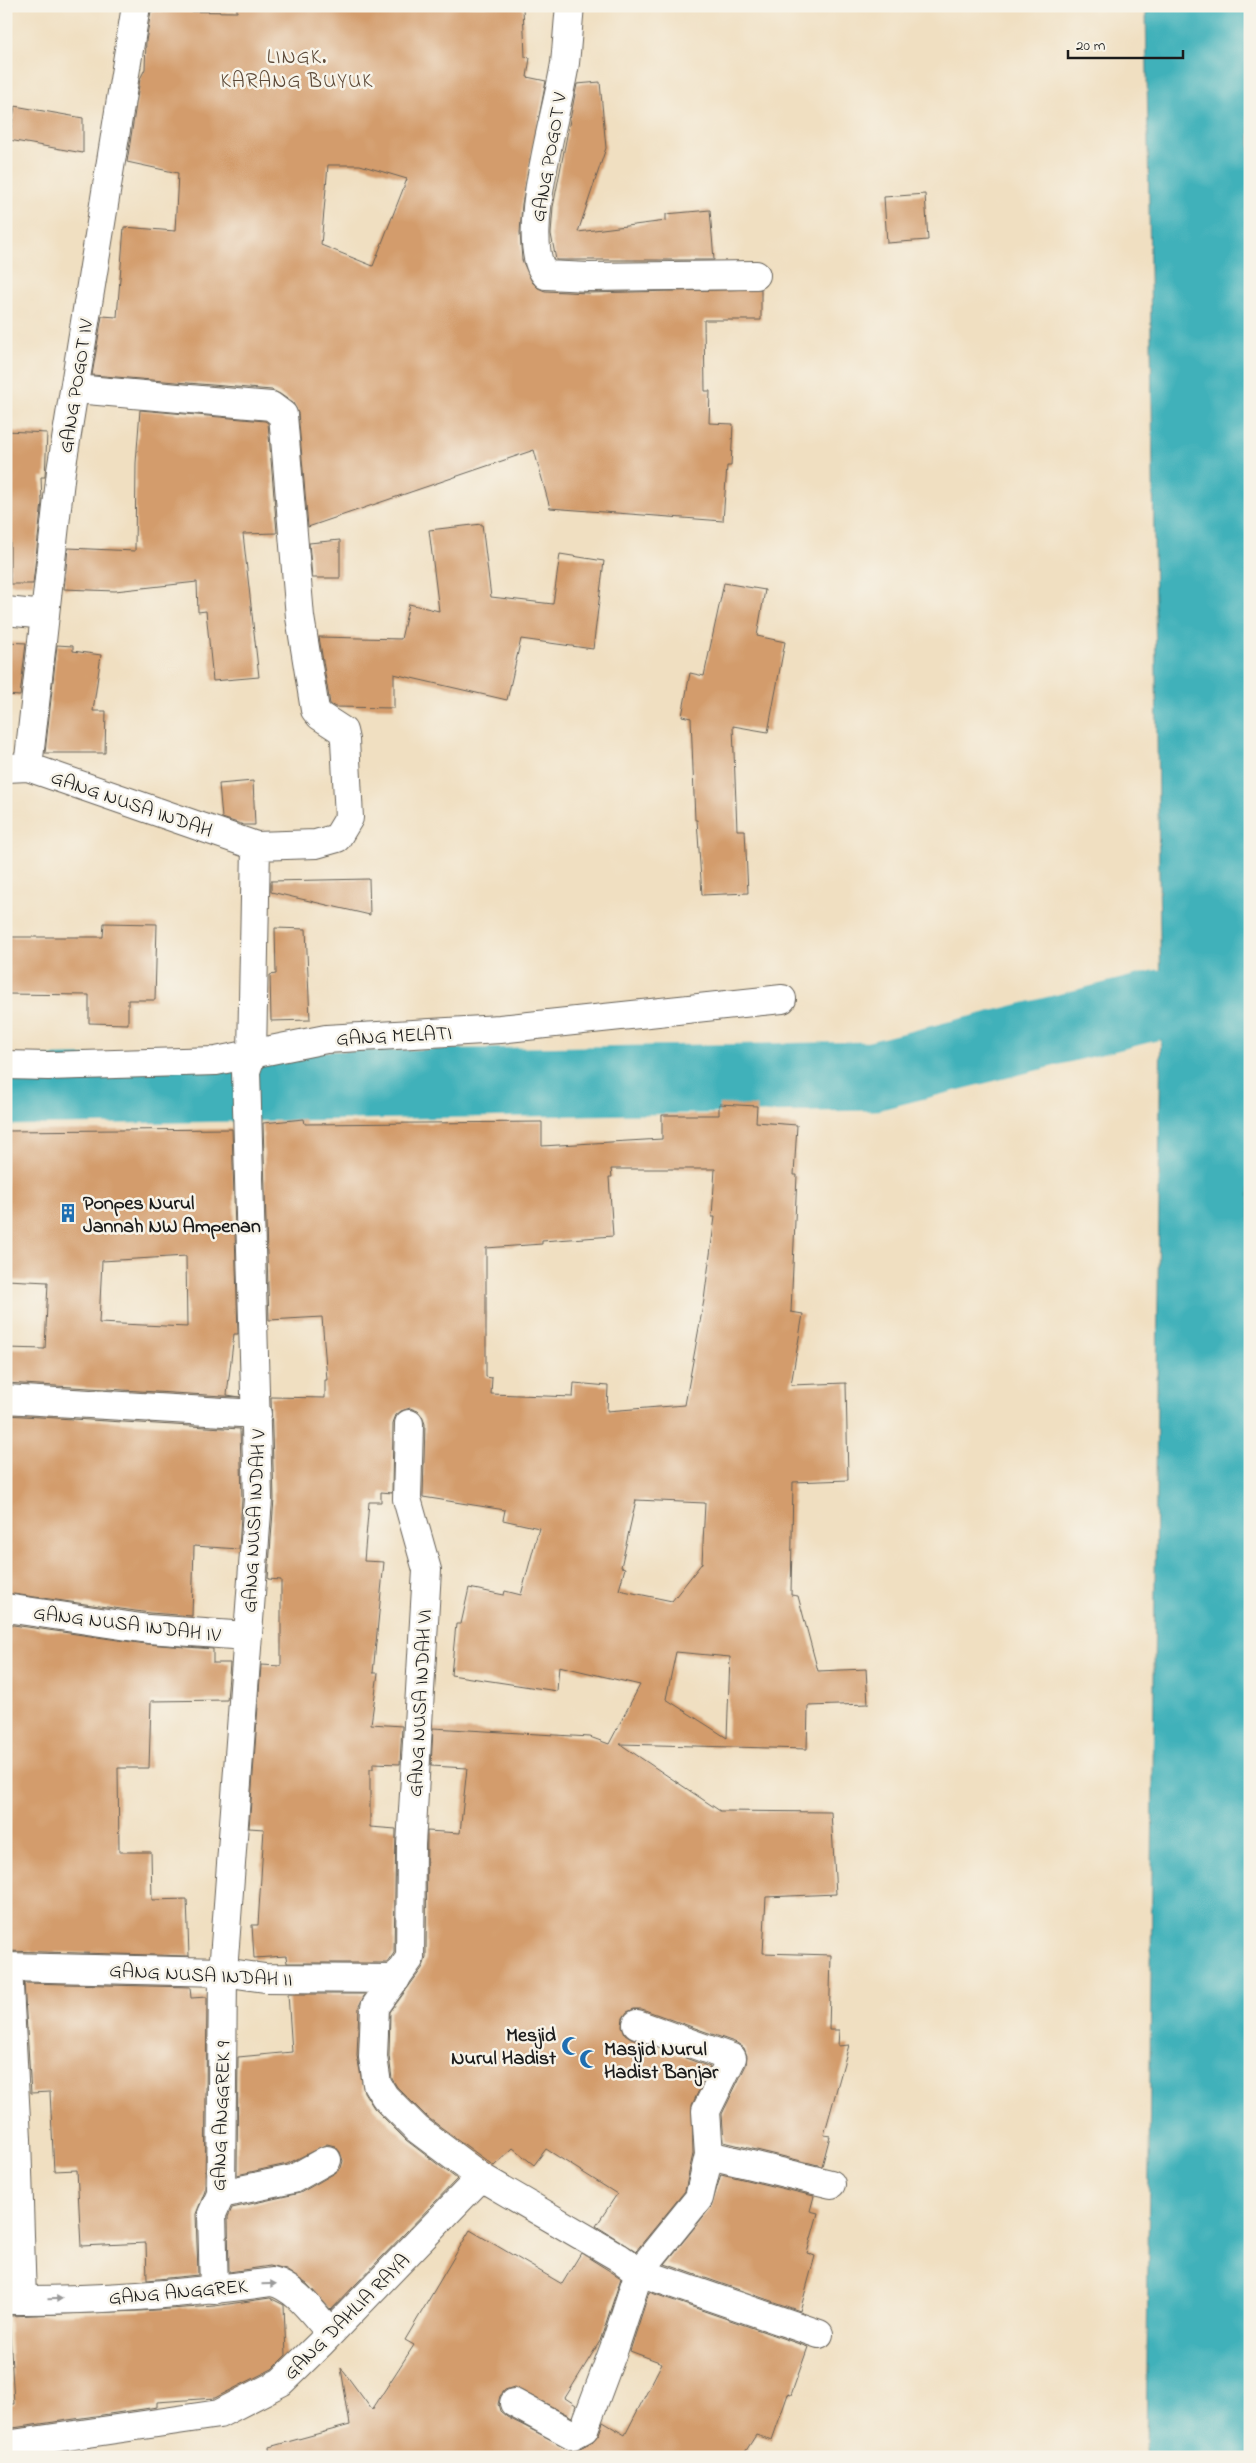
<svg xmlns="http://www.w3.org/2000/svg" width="1256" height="2463" viewBox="0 0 1256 2463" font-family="'Indie Flower',sans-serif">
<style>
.water{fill:#41b1ba;stroke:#2e666b}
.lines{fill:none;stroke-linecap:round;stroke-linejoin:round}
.river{stroke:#41b1ba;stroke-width:69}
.building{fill:#d39c6c;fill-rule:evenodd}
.minor-casing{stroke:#666056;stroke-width:30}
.minor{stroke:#fff;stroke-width:28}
.oneway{fill:#999}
.labels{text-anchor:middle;stroke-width:5;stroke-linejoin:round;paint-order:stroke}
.street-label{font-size:20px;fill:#1c1c1c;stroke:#f7f3e8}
.poi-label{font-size:20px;font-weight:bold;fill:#1c1c1c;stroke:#f7f3e8;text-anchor:start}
.neighbourhood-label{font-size:21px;letter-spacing:1px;fill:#5c4938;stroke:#f7f3e8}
</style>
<rect width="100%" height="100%" fill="#f7f3e8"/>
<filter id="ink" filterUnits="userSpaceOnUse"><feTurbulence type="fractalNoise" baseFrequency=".02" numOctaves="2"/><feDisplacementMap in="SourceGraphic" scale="10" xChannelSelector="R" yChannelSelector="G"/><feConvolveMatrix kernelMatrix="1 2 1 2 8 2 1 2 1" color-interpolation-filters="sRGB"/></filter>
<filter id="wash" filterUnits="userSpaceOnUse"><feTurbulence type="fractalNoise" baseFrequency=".0096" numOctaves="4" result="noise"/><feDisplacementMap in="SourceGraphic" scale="20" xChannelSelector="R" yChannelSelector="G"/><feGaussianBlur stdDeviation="1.12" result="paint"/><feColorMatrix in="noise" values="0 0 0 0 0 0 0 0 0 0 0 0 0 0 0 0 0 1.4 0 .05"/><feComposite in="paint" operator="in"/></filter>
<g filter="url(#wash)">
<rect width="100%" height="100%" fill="#f0dfc1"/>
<polygon class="water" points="1146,6 1250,6 1250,2457 1146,2457 1161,1004"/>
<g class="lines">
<polyline class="river" points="6,1091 873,1076 1161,1004"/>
</g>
<g id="blocks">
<g class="building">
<path d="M237,6H523L525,57L530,58L527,77L546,81L522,204L520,233L522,260L532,282L538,288L545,291L588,293L761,289V320H704L705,391H710L709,423L733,424L731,466H727L723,521L550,508L534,450L308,527L298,413L293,403L280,394L272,390L92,375L102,316L117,317L124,227L175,231L178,173L127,162L140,79L145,69L146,41L151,11L237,12ZM328,165H360L407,179L373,266L321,245Z"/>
<polygon points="600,82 606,148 578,232 666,221 666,214 710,210 714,260 556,260 551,234 553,207 577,84"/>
<polygon points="15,106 83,118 83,153 9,140"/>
<polygon points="925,194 928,240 887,243 884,197"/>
<polygon points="140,410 265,421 268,423 277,533 243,534 259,677 213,681 206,611 198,612 197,582 115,591 64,589 68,548 135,551 136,463"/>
<polygon points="6,431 47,433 45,477 41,477 42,502 33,584 10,584 10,537 6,537"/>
<polygon points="482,524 491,597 553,604 560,554 604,561 593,649 521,639 507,700 394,674 394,708 335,707 330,704 319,637 401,639 409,604 439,611 429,530"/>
<polygon points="340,540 340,578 312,578 309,543"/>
<polygon points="724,583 765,590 757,636 785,642 768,732 733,726 737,830 745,830 748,893 702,895 697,820 695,820 691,718 682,716 690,673 704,676"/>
<polygon points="6,642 26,643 20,696 6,695"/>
<polygon points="57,645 73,646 73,651 101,655 93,711 106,711 105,753 45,753"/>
<polygon points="253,781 255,825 244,825 222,818 219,784"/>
<polygon points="369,879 370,915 271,892 271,881"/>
<polygon points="104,923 157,924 155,1000 128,1000 128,1024 89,1023 89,995 6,994 6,937 103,937"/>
<polygon points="275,928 306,929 310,1020 271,1021 270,975 276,974"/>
<path d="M719,1104L757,1106L756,1122L797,1125L794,1175H797L791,1312L803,1314L791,1385L846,1383L848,1480L793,1482L791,1595L798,1596L818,1671L866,1669L868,1704L808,1706L807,1749L620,1744L720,1811L831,1812L836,1894L766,1897L763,1953L831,1955L829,2030H839L838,2046L849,2045L824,2135L830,2136L822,2166L724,2142L722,2114L746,2065L747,2056L744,2048L737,2043L642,2009H634L627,2012L623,2018L622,2026L625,2034L631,2038L710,2067L692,2105L693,2154L685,2191L636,2251L596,2226L617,2194L546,2149L534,2165L513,2148L494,2166L427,2117L397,2087L392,2079L389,2056L390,2012L423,1967L426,1958L427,1831L460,1833L467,1768L431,1766L433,1728L590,1737L609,1744L640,1685L559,1666L557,1691L451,1675L456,1624H461L469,1588L504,1595L505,1591L521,1595L539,1528L503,1520L505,1510L423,1497L425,1424L422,1416L418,1411L410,1408L401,1411L396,1415L393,1423L392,1493L381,1492V1502H369L364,1561L384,1562L373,1673H378L371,1724L402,1726L400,1764L373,1763V1769H370V1827L396,1829L394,1953L387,1963H287L286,1956L254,1958L252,1925H258L264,1829L249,1828L261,1665L281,1666V1580L268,1579L274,1499L271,1397L325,1398V1380H327L322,1317L269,1320L263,1123L304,1119L305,1124L542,1122V1146L662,1139V1115H719ZM611,1169H715L712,1217H715L704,1300L685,1405L607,1411L608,1386L574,1383L573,1397L491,1394L492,1378L486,1377V1248L542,1244V1241L613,1236L609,1177H612ZM636,1500L705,1503L702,1563L672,1601L619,1590L625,1568L621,1567ZM676,1652L730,1657L727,1738L666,1699Z"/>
<path d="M232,1129L238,1334H234L227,1395L240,1397L6,1383V1348L45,1349L48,1282L6,1280V1131ZM186,1256L187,1327L99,1323L102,1261Z"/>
<polygon points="6,1415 240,1429 242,1499 239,1549 194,1546 192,1616 150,1613 6,1593"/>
<polygon points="6,1624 146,1644 213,1649 213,1663 230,1663 227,1700 151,1701 149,1768 118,1768 119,1852 151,1852 152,1900 187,1899 189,1956 6,1951"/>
<polygon points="24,1983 190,1987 191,1998 207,1997 205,2191 196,2214 198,2275 147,2280 146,2243 81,2246 77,2170 54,2171 50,2092 31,2093"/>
<polygon points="288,1994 365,1994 359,2006 357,2056 364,2092 374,2108 406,2140 457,2179 331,2310 307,2284 286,2270 270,2266 229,2272 228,2217 232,2208 300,2193 335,2173 341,2168 343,2161 340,2152 335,2146 327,2144 287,2164 237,2175 238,2057 292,2052"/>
<polygon points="721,2174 814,2196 810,2211 818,2213 807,2253 815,2256 800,2311 665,2264 711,2207"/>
<polygon points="470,2230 562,2284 581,2253 621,2278 600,2341 565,2398 576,2405 572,2417 514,2387 505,2390 500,2396 498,2404 500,2411 507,2417 573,2451 592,2442 599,2434 603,2422 625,2435 662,2363 630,2351 649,2292 808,2347 791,2395 788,2394 772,2440 756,2435 742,2457 270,2457 269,2447 350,2425 341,2368 372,2410 414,2345 405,2340"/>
<polygon points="270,2298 284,2305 286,2355 272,2369 215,2398 157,2402 157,2407 6,2429 6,2404 14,2404 9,2316 140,2311 215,2306"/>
</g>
</g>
</g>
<g filter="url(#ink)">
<use href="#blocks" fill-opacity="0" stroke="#666056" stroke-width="1"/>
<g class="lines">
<g class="minor-casing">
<g id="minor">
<path d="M570,6C568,25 567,44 565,63C559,108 516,242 546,275L589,277L756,275"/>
<polyline points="75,389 271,406 283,415 300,617 315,710 320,716 343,731 345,740 349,818 337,838 316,844 256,846 252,1054 246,1071 258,1499 223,1972 221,2194 212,2214 214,2290"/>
<polyline points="6,611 45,615"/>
<polyline points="28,767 61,471 136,6"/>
<polyline points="6,768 28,767 256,846"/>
<polyline points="6,1065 48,1066 216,1061 326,1039 500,1029 782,999"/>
<polyline points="6,1399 257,1414"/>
<polyline points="409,1424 407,1499 427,1570 411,1845 410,1958 375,2007 373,2057 377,2084 385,2097 417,2129 481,2177"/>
<polyline points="6,1608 148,1629 247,1636"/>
<polyline points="6,1967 223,1972 265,1978 396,1979"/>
<polyline points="8,1967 17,2139 22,2300"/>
<polyline points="709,2155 831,2184"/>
<polyline points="221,2194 293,2179 327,2160"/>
<path d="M6,2300C95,2301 184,2294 272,2282C296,2287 314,2315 330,2332"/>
<polyline points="514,2403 573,2435 584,2429 615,2346 639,2272 699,2198 709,2155 706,2111 732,2058 637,2024"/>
<polyline points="6,2445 219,2414 281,2382 320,2344 481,2177 618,2257 639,2272 819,2334"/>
</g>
</g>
<use href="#minor" class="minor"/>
</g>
<defs><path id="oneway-solid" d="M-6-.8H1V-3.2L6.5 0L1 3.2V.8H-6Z" transform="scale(1.25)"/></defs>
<g class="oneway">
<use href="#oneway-solid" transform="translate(269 2284) rotate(-2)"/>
<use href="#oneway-solid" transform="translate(55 2299) rotate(-2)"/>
</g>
</g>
<defs>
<g id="building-bare" transform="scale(1.5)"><path d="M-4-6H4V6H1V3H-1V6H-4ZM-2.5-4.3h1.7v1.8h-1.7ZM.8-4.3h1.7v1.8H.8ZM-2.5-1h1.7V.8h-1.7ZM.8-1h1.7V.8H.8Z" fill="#1f6fb2" stroke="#f7f3e8" stroke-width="2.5" paint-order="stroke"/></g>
<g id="mosque-bare" transform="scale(1.5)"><path d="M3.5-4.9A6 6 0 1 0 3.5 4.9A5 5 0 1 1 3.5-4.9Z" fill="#1f6fb2" stroke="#f7f3e8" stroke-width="2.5" paint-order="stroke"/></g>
</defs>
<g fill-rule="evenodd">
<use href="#building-bare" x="68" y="1213"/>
<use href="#mosque-bare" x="571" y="2046"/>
<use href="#mosque-bare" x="589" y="2059"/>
</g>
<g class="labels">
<g class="street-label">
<text transform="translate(548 157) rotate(-80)" y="7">GANG POGOT V</text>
<text transform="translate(75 386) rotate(-81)" y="7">GANG POGOT IV</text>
<text transform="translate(132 803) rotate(19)" y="7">GANG NUSA INDAH</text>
<text transform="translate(394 1035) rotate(-3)" y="7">GANG MELATI</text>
<text transform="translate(253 1521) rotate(-87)" y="7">GANG NUSA INDAH V</text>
<text transform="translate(127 1623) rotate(7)" y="7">GANG NUSA INDAH IV</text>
<text transform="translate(419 1703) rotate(-87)" y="7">GANG NUSA INDAH VI</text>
<text transform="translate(201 1974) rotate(3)" y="7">GANG NUSA INDAH II</text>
<text transform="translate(220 2116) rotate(-88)" y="7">GANG ANGGREK 9</text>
<text transform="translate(178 2291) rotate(-5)" y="7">GANG ANGGREK</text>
<text transform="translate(346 2316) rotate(-45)" y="7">GANG DAHLIA RAYA</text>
</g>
<g class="poi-label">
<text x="83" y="1209">Ponpes Nurul<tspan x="83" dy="23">Jannah NW Ampenan</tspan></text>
<text x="556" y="2041" text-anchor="end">Mesjid<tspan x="556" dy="23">Nurul Hadist</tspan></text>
<text x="604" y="2055">Masjid Nurul<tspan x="604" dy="23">Hadist Banjar</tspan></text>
</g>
<g class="neighbourhood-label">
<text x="297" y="63">LINGK.<tspan x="297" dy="24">KARANG BUYUK</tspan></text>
</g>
</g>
<rect width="1256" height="2463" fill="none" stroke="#f7f3e8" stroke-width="25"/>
<path d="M1068 50v8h115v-8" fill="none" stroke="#1c1c1c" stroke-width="2.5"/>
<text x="1076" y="50" font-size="15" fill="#1c1c1c" stroke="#f7f3e8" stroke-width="4" paint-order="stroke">20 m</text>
</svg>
